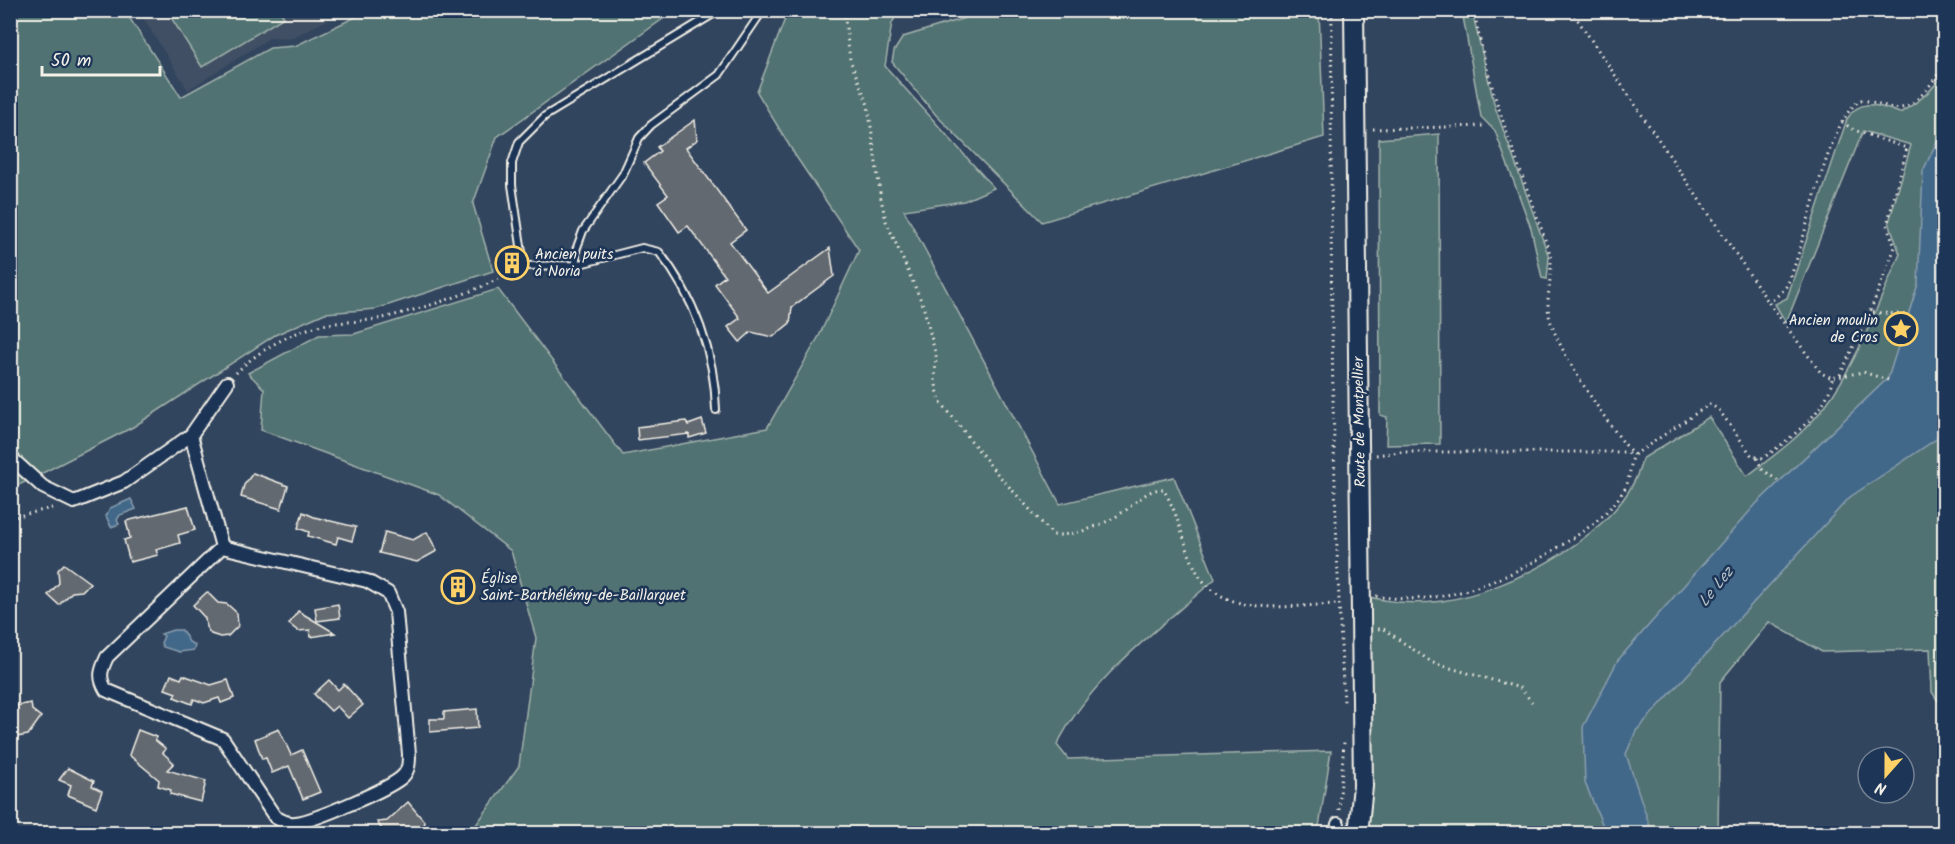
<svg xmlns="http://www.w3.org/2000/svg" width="1955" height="844" viewBox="0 0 1955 844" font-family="Kalam,sans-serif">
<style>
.built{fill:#415063}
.green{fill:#517272;stroke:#a2b2ad;stroke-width:1.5}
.water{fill:#426789;stroke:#899eaf;stroke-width:1.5}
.building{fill:#64696f;stroke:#f4f1e8;stroke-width:1.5}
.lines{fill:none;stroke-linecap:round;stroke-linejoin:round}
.lane-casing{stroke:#f4f1e8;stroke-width:10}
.street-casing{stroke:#f4f1e8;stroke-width:16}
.secondary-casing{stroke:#f4f1e8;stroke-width:22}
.path{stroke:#f4f1e8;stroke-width:3;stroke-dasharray:1.5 4.5;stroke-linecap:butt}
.lane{stroke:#1d3557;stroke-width:6}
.street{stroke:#1d3557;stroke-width:12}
.secondary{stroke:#1d3557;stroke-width:18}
.labels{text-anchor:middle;stroke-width:5;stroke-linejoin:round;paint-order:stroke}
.poi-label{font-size:15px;fill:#f4f1e8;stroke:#1d3557;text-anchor:start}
.street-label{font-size:15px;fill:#f4f1e8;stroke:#1d3557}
.water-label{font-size:16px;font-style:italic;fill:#b6c1c7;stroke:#1d3557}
</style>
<rect width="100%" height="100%" fill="#32455e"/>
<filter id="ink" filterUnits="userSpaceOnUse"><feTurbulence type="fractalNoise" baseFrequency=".0167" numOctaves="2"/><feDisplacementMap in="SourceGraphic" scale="12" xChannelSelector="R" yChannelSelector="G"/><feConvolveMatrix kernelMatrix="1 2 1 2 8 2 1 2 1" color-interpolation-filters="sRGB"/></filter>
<g filter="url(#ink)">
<polygon class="built" points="139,11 346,11 291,38 271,37 188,90"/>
<g class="green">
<polygon points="991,10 1319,11 1324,137 1042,222 936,115 892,62 894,51 903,37"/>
<polygon points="11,11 125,11 181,97 270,48 295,46 368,11 674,11 497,137 473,204 493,271 376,309 325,313 275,335 133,427 11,489"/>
<polygon points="167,11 280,11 284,17 202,67"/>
<path d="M788,11H899L892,23L885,66L994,188L964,201L904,210L1060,504L1174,477L1215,579C1159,629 1091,677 1057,745L1068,759L1331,751L1318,833H470L519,766L536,638L511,551L439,495L261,430L264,389L248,373L319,335L354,334L498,289L623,455L767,428L819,336L859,250L795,155L757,92Z"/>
<polygon points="1462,11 1472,11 1495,107 1549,257 1547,279 1542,278 1531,228 1495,131 1481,117"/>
<path d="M1944,72V471L1942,472L1944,505V710L1932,692L1930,649L1822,652L1769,622L1720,682L1718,833L1358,834L1360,594C1387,603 1413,605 1442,601C1508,592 1628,531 1642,459L1709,417L1747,476C1775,455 1804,434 1825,406C1857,364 1878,303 1900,254L1889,222L1911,145L1863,131L1786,323L1775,304L1787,298L1847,119C1861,96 1879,106 1900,113C1919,101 1933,91 1944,72Z"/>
<polygon points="1439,134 1440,444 1386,445 1387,417 1380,415 1379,139"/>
</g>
<g class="water">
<polygon points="1944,126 1944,454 1938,438 1850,497 1636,731 1626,754 1652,833 1606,833 1585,783 1583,727 1618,660 1757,503 1888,378 1918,284 1923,171"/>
<polygon points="131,499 136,509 120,515 117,520 119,524 111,527 106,516 110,508"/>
<polygon points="173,630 182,630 189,642 195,645 194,650 179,652 163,647 161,643 164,636 161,634"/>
</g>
<g class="building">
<polygon points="695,120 697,140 686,148 746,230 730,242 768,293 830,248 834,276 792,307 790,323 773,337 751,332 740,342 728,327 740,318 715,284 725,276 688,226 679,232 658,202 668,195 644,163 660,151 657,147"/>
<polygon points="702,420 706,433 689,438 689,434 638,440 637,427 686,421 688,425"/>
<polygon points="253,473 288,486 281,509 241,497 244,485"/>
<polygon points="188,506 195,530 178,535 180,543 156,550 158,555 130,562 124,540 130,538 126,521"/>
<polygon points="303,512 314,517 356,527 352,541 338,537 336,544 308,536 309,532 298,528"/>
<polygon points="385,532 413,540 427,532 437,551 417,562 379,553"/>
<polygon points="64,564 90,583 82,591 72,592 59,605 48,595 59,583 58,570"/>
<polygon points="207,592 218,603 227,604 237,613 238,626 228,636 220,637 211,634 206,627 205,618 193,605"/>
<polygon points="338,604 340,618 317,621 315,608"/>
<polygon points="298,611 325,627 335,633 311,637 310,630 298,631 289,624"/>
<polygon points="171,675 181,679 183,675 211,685 228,680 234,698 221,703 219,698 204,703 194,699 192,704 174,697 176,693 165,689"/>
<polygon points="329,680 338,690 344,684 363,705 348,718 337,706 331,711 314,694"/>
<polygon points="31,703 32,710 41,717 28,735 10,738 10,707"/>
<polygon points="477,709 478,728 430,732 430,719 444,719 444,712"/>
<polygon points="279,729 291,755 302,750 320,792 303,799 289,766 272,773 266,758 262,759 255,739"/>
<polygon points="138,730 156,737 155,740 166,749 163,753 174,763 167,770 206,781 201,802 170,794 171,790 158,786 159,780 129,755"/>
<polygon points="68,768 94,781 92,786 102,791 96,807 68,795 71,785 59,780"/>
<polygon points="408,802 424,821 426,834 385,834 377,822 387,821"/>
</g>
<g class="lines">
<g class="lane-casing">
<g id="lane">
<polyline points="720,10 545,116 519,142 512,163 512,185 524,266 576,265 576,250 583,231 623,174 639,138 651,125 719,75 763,10"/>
<path d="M576,265L642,248L659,252C694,296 715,354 716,410"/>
</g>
</g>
<g class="street-casing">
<g id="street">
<polyline points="191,435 222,547"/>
<polyline points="10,457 43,487 74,502 124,482 191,435 227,383"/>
<path d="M222,547L367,581L388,593L396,612L409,754C409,762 409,770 403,776C392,788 313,821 296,823C287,824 282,821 275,817L223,739L106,690C98,677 101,670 107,657Z"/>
<polyline points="1336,834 1338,824"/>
</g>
</g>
<g class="secondary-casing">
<polyline id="secondary" points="1354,10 1363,786 1358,834"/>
</g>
<g class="path">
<path d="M844,10L850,60L868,105L881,199L886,221L923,305L936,356L935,381L940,401L994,470L1053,535C1076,536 1104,525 1123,512C1137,503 1146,489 1163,489C1179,514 1183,544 1196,570C1222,620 1292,605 1339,604"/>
<path d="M1332,10C1330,241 1331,472 1344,702"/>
<path d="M1474,10C1488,94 1522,171 1549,251C1555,270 1545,294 1549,315C1554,346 1611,430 1634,455"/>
<polyline points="1571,10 1769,303"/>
<polyline points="1842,122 1854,130 1907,148 1887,225 1895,247 1870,312 1909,315"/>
<polyline points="1373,129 1485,126"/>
<path d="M236,373C258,350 296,329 328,324C347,321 368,322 387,317C431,306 476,292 516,270"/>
<polyline points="1840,375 1870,312"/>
<path d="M1888,380L1863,372L1832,378L1821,373L1769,303C1775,297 1785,291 1788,283C1806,244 1827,118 1861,100C1873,101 1883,106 1894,108C1915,112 1934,79 1944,66"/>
<polyline points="1376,455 1401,452 1626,452 1632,454"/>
<polyline points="1757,458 1762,469 1778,481"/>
<polyline points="10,518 52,508"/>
<path d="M1376,596C1439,607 1497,584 1551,552C1579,534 1606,519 1624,490C1631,479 1629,466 1634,455L1710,404L1719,410L1752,456L1763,458C1786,442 1831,409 1832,378"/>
<polyline points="1378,629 1382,628 1433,663 1520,688 1532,702"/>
<polyline points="1339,810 1344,742"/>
</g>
<use href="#lane" class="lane"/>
<use href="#street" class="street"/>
<use href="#secondary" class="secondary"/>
</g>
</g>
<defs>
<g id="building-ring" transform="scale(1.725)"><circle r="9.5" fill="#1d3557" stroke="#ffd166" stroke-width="1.5"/><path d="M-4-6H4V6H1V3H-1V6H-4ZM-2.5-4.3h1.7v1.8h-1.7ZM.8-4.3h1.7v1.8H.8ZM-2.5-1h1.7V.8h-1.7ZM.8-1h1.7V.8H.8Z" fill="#ffd166"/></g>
<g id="sight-ring" transform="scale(1.725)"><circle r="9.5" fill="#1d3557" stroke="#ffd166" stroke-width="1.5"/><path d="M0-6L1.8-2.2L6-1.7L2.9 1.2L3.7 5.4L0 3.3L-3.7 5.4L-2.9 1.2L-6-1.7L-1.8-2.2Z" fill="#ffd166"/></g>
</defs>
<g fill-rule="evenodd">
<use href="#building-ring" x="512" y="263"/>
<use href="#sight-ring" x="1901" y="329"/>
<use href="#building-ring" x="458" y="587"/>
</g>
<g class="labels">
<g class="poi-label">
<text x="535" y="259">Ancien puits<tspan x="535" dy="17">à Noria</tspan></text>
<text x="1878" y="325" text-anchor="end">Ancien moulin<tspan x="1878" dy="17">de Cros</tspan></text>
<text x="481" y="583">Église<tspan x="481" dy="17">Saint-Barthélémy-de-Baillarguet</tspan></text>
</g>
<g class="street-label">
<text transform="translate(1359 422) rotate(-91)" y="5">Route de Montpellier</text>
</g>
<g class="water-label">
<text transform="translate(1715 586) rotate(-51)" y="6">Le Lez</text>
</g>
</g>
<rect width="1955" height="844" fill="none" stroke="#1d3557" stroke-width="36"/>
<rect x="18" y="18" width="1919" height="808" fill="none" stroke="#f4f1e8" stroke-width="2" filter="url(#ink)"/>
<g transform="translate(1886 775) rotate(201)"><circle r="28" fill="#1d3557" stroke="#738091" stroke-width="1.5"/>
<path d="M0-4.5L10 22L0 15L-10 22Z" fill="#ffd166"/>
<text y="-9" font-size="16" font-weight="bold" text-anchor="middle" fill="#f4f1e8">N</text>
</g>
<path d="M42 66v9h118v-9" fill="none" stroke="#f4f1e8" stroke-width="3"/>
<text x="51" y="66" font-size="18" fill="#f4f1e8" stroke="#1d3557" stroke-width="4.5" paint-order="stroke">50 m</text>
</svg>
